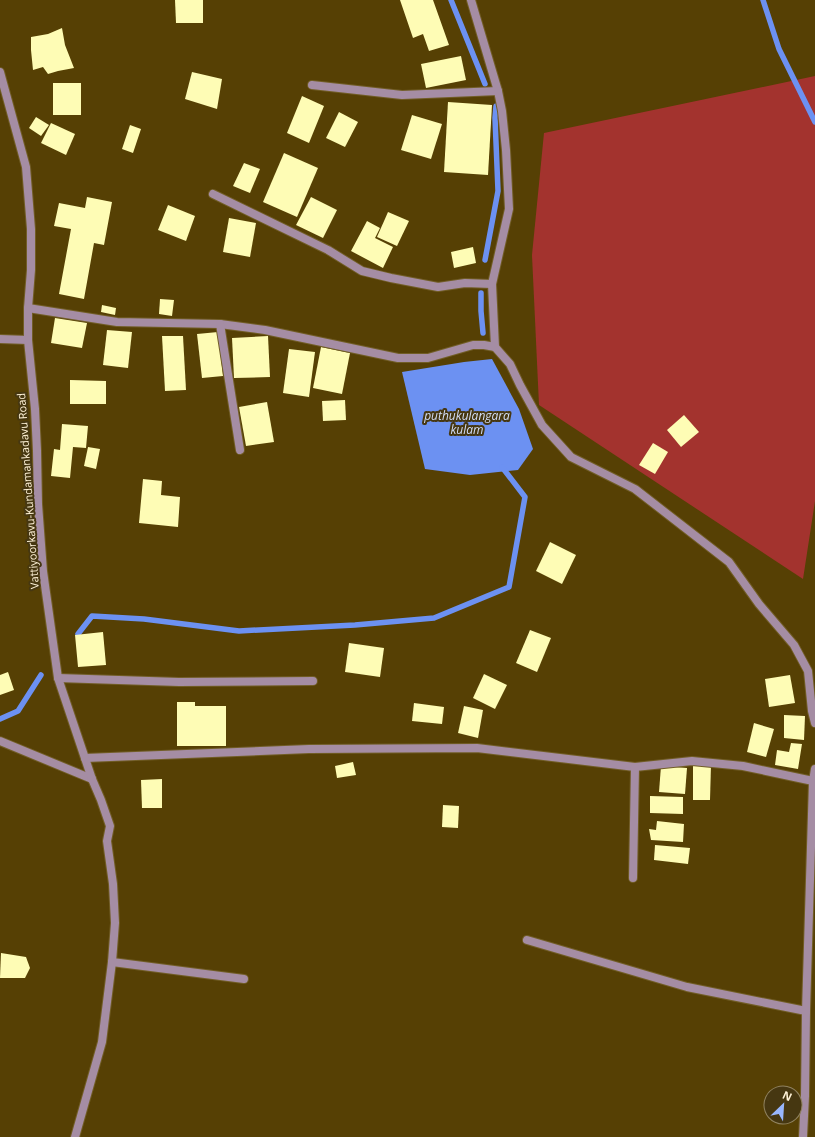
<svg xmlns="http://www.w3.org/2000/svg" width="815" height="1137" viewBox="0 0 815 1137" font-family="'Open Sans',sans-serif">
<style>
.green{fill:#a3332e}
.water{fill:#6c91f2}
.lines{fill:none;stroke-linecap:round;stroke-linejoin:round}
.stream{stroke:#6c91f2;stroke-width:5.5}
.building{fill:#fefcb5}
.minor-casing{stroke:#715d26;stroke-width:10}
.tertiary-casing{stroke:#715d26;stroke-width:10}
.minor{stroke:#a58da4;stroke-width:8}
.tertiary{stroke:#a58da4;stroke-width:8}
.labels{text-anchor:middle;stroke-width:4;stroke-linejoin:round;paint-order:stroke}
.street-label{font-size:11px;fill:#fff3d7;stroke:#463711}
.water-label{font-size:12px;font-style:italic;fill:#d2ddf6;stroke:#463711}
</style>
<rect width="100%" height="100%" fill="#564004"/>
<polygon class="green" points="815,76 815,501 803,579 539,405 532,255 544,133"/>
<polygon class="water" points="492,359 519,409 533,449 518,470 470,475 425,469 402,372 464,362"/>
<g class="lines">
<g class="stream">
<polyline points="451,0 485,84"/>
<polyline points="763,0 779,49 815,122"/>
<polyline points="485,260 498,191 495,118 496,106"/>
<polyline points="481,293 481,311 483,333"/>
<polyline points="78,634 92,616 144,619 239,631 355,625 434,618 509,587 525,497 502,467"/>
<polyline points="0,719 18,711 41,675"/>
</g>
</g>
<g class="building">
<polygon points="175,0 203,0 203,23 176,23"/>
<polygon points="400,0 433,0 449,45 429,51 423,34 413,38"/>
<polygon points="62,28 65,45 74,68 58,71 48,74 43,67 33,70 31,50 31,37 48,34"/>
<polygon points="461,56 466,80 426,88 421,64"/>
<polygon points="192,72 222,79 217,109 185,99"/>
<rect x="53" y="83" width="28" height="32"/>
<polygon points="302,96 324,106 309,143 287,133"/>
<polygon points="448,102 492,105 488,175 444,172"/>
<polygon points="339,112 358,122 345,147 326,138"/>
<polygon points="412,115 442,124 431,159 401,150"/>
<polygon points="36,117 49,125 41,136 29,128"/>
<polygon points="51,123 75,134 66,155 41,143"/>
<polygon points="130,125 141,129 133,153 122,149"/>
<polygon points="284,153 318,168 297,217 263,202"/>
<polygon points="244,163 260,169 250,193 233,186"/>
<polygon points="87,197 112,202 104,245 94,243 84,299 59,294 71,229 54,226 59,203 85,208"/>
<polygon points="311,197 337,210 323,238 296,225"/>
<polygon points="168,205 195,216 186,241 158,230"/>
<polygon points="388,212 409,221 397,246 377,237"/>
<polygon points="229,218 256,223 250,257 223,252"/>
<polygon points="367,221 380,228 375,238 393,247 383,268 351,251"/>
<polygon points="473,247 476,263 454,268 451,252"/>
<polygon points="160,299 174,300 172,316 159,314"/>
<polygon points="102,305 116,308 115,315 101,312"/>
<polygon points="55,318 87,323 82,348 51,343"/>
<polygon points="107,330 132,332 128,368 103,365"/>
<polygon points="218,332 223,376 202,378 197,334"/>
<polygon points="162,336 183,336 186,390 165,391"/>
<polygon points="268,336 270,377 234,378 232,338"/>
<polygon points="321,347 350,353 342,394 313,388"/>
<polygon points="289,349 315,352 309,397 283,393"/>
<polygon points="70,380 106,381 106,404 70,404"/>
<polygon points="345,400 346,420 323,421 322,401"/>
<polygon points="267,402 274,442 246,446 239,407"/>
<polygon points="684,415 699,432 681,447 667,430"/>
<polygon points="62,424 88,426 86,448 73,447 70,478 51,476 54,449 60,450"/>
<polygon points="653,443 668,452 655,474 639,465"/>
<polygon points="88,447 100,449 96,469 84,466"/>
<polygon points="143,479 162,481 161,495 180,497 178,527 139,523"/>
<polygon points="550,542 576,555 562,584 536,571"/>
<polygon points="530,630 551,638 537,672 516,663"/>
<polygon points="103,632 106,665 78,667 75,635"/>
<polygon points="349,643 384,648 380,677 345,672"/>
<polygon points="8,672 14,690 0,695 0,675"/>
<polygon points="484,674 507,685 495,709 473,698"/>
<polygon points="790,675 795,703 769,707 765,679"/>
<polygon points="177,702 195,702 195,706 226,706 226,746 177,746"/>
<polygon points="414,703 444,707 442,724 412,721"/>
<polygon points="464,706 483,710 478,738 458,733"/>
<polygon points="784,715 805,716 804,740 784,738"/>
<polygon points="754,723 774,729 766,757 747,752"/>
<polygon points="791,743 802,744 798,769 775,765 777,750 789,752"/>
<polygon points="353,762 356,775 337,778 335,766"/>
<polygon points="693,765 711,765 710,800 693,800"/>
<polygon points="661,766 687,768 685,794 659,792"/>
<polygon points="162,779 162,808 142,808 141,780"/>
<polygon points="650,796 683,797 683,814 650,813"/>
<polygon points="443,805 459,806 458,828 442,827"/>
<polygon points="657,821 684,824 683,842 651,840 649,829 656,830"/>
<polygon points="655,845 690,848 688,864 654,860"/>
<polygon points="1,953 26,957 30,968 25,978 0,978"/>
</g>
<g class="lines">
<g class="minor-casing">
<g id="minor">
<polyline points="471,0 498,91 502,111 506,150 509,209 492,284 495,347"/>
<polyline points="312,85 402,95 498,91"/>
<polyline points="213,194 328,250 362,271 391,278 438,287 465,283 492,284"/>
<polyline points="28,308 117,322 220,324 265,330 398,358 428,358 473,345 484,345 495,347 510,364 520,385 542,425 571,457 635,489 729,562 759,604 794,645 808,671 812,711 815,723"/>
<polyline points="220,324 240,450"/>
<polyline points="0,339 28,340"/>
<polyline points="58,678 179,682 313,681"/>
<polyline points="0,741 92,779"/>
<polyline points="85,758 309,749 477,748 635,767 692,761 743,766 813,781"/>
<polyline points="633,878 635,767"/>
<polyline points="527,940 687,987 806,1011"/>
<polyline points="112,962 244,979"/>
<polyline points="803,1137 805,1096 806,1011 813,781 815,769"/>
</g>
</g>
<g class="tertiary-casing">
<polyline id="tertiary" points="0,72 26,167 31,229 31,270 28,308 28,340 35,409 37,451 38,504 43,571 58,678 92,779 101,800 110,826 107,841 113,884 115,923 112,962 102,1042 75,1137"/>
</g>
<use href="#minor" class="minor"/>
<use href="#tertiary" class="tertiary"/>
</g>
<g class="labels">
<g class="street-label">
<text transform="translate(28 491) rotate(-94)" y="4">Vattiyoorkavu-Kundamankadavu Road</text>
</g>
<g class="water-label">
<text x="467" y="420">puthukulangara<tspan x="467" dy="14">kulam</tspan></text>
</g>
</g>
<g transform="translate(783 1105) rotate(25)"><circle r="19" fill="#463711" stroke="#908260"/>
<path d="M0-3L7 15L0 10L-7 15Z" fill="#98b6fd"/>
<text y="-6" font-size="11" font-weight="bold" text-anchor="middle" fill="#fff3d7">N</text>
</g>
</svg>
